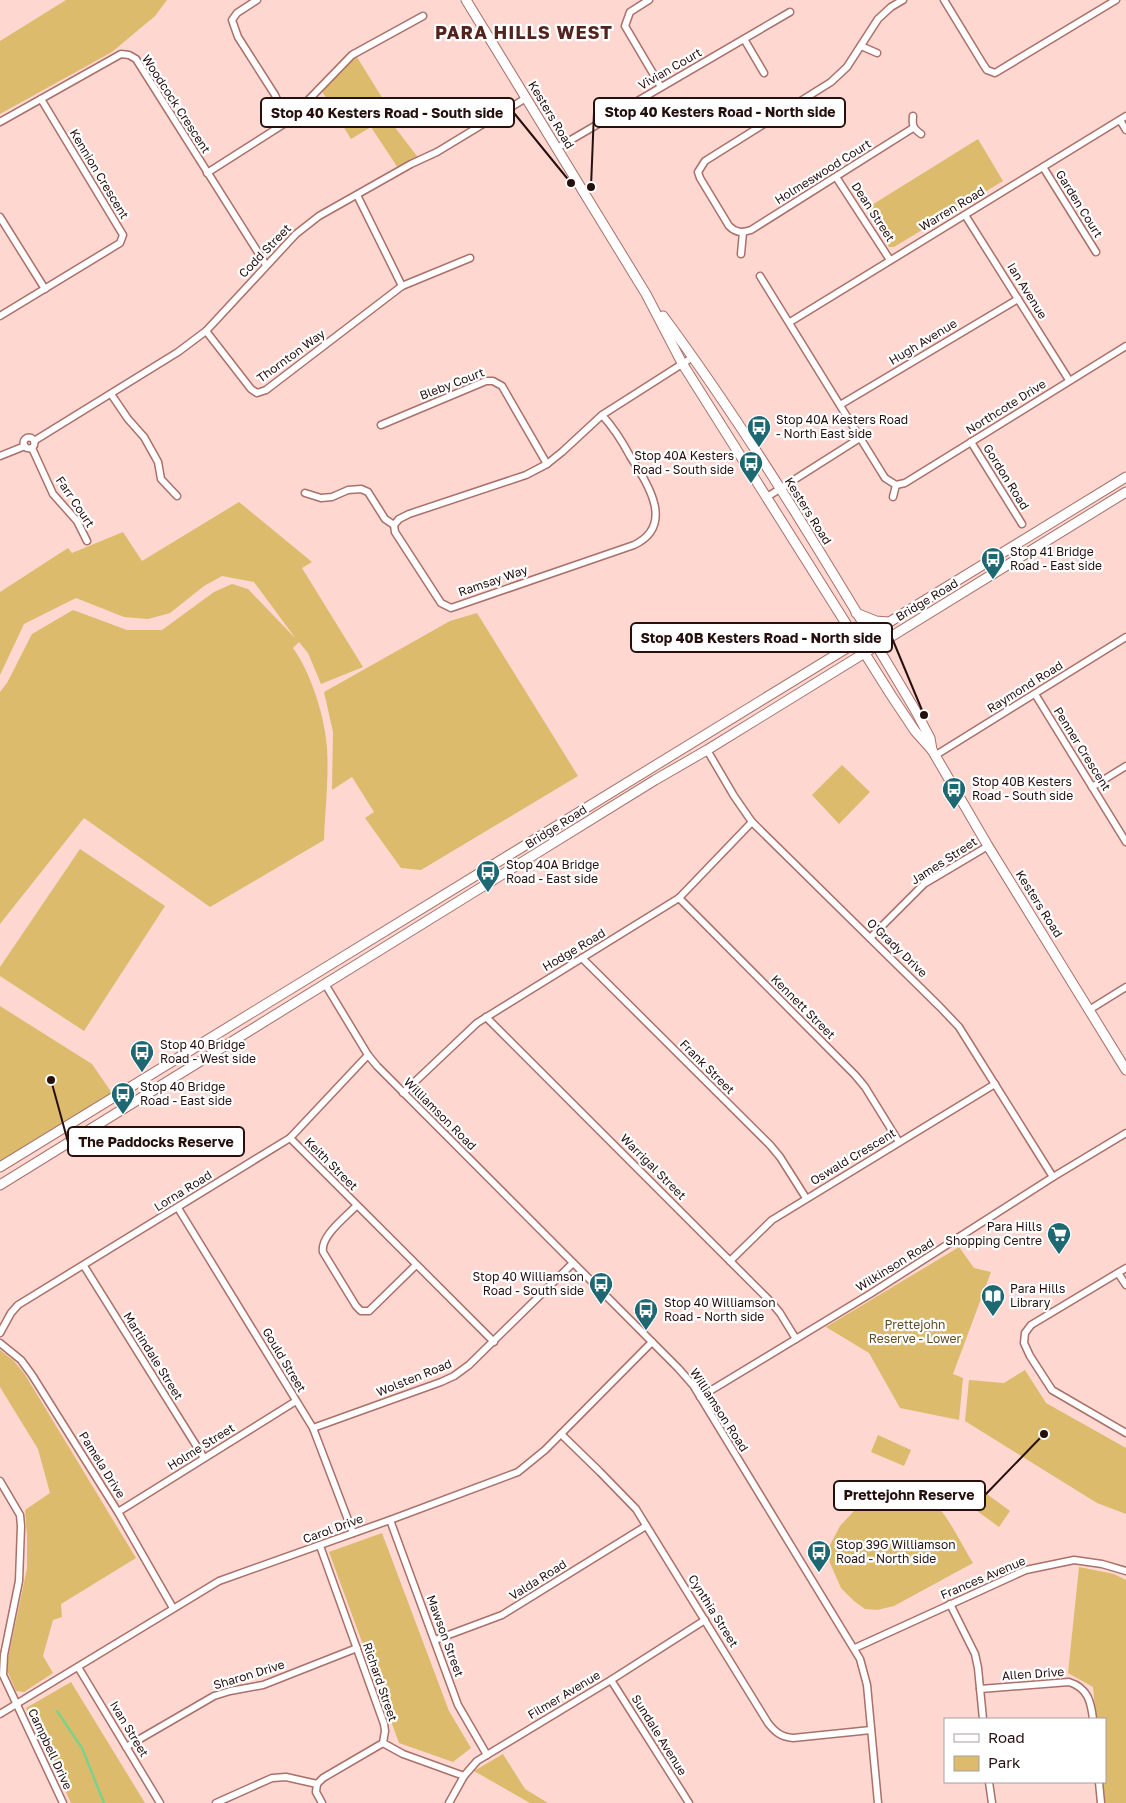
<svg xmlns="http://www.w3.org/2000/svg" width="1126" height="1803" viewBox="0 0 1126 1803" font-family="'Golos Text',sans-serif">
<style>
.green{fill:#dcbb6d}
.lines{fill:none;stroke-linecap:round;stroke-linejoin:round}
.stream{stroke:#7ed18a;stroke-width:2.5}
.street-casing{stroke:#aa7069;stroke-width:9}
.secondary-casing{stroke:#aa7069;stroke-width:11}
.street{stroke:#fff;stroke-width:6}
.secondary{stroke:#fff;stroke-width:9}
.labels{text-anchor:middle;stroke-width:4.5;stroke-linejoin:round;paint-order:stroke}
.street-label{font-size:12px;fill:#26100e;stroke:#fff}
.poi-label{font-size:12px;fill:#26100e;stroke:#fff;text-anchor:start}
.park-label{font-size:12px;fill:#5e4d23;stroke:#fff}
.district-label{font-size:18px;font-weight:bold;letter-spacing:1px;fill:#54231e;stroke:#fff}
.leader{fill:none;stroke:#26100e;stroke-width:2}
.callout-dot{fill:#26100e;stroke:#fff;stroke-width:2}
.callout{fill:#fff;stroke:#26100e;stroke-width:2}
.callout-label{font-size:14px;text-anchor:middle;font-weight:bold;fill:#26100e}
</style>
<rect width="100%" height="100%" fill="#fed7d1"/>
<g class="green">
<polygon points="66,0 167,0 155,16 112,52 0,114 0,41"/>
<polygon points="355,54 386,104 384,113 420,160 400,171 371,127 351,139 320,88"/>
<polygon points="978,139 1003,181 894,247 889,247 867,208"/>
<path d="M239,502L312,562L302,568L363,667L321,684L308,653L299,642L293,648C311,673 325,717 327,748C329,776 325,811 324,840L210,907L84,818L0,924V692L7,683L32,634L73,610L127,630H162L214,592L232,584L248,589L296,639L254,582L222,576L204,586L170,613L148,619L124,617L76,598L24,624L0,675V592L68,548L72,553L123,532L142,561Z"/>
<polygon points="477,613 578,776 421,870 401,868 365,818 374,812 352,777 332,790 333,732 324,692 450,621"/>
<polygon points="842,765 870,792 839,824 812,795"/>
<polygon points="80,849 165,906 84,1031 0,976 0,967"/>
<polygon points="0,1006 92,1064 114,1096 0,1167"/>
<polygon points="959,1247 974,1268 991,1272 953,1374 963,1378 959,1420 900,1408 869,1353 826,1327"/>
<polygon points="0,1350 13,1360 24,1373 136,1558 61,1604 62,1617 53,1620 43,1656 53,1673 24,1692 16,1691 6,1668 27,1568 27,1536 25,1510 50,1493 38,1449 0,1387"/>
<polygon points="1025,1370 1046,1403 1126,1448 1126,1514 1097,1503 965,1421 969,1380 1004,1383"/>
<polygon points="878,1435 911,1450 904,1466 871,1452"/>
<polygon points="980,1489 1010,1511 999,1527 969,1505"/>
<path d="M891,1494C906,1494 928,1496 939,1508C951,1522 963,1547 973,1563L894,1606L877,1610L865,1609L854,1601L841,1588L830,1563L828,1549L840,1526L854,1511L873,1499Z"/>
<polygon points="382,1533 449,1711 471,1748 453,1762 399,1743 329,1552"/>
<polygon points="1079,1567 1114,1574 1126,1580 1126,1803 1105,1803 1103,1782 1105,1782 1105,1719 1096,1719 1093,1687 1068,1673"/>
<polygon points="71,1682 145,1803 71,1803 26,1708"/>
<polygon points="503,1754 525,1789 548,1803 530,1803 474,1771"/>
</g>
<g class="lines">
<polyline class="stream" points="57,1711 82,1748 104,1803"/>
<g class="street-casing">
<g id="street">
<polyline points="257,0 237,13 232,20 238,37 275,95 287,122"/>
<polyline points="649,0 630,12 625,26 661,87"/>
<path d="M903,0L891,7L878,19L847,67L831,82L705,161L698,172L700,178L729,226C736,233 742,233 751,230L913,128"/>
<polyline points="944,0 983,64 987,70 995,73 1116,0"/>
<polyline points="744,39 764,73"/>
<polyline points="861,46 877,53"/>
<path d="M913,116C912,126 913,128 921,134"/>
<polyline points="1120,120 1126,130"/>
<polyline points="0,122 121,54 129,55 136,59 266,265"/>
<polyline points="557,148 790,12"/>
<polyline points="1043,167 1096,252"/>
<polyline points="207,173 287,122 352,55 423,16"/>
<polyline points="836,177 890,260"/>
<polyline points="357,195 402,286"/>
<polyline points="965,215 1069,380"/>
<polyline points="0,217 45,289"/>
<polyline points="741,254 743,232"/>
<polyline points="760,276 880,470 885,478 896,485 905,483 1126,346"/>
<polyline points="0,316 120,243 123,235 41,99"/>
<polyline points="790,322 1126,116"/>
<polyline points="206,331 251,389 257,393 266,390 402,286 470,258"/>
<polyline points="111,394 128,419 144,437 158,462 161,479 177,496"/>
<polyline points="840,405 1018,299"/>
<path d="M602,415C613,427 622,441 630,456C647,483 676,525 634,545L451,608L441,603L395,532L394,525L399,519L409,514L526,475L547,464L562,452L602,415L693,357"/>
<polyline points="381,425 486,381 493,381 502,386 547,464"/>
<circle cx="29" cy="443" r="5.5"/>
<polyline points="34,441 178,352 206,331 296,234 319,216 411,164 437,152 526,98"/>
<polyline points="971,442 1022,524"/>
<polyline points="32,448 53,494 77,521 87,541"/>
<polyline points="0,456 25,446"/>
<polyline points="305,493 321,498 332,497 348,490 361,489 368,492 385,519 394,525"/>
<polyline points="767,497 860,438"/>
<polyline points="893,497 896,485"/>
<polyline points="1035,694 1126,842"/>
<polyline points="707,750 734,796 752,822 940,1007 959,1027 1053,1177"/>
<polyline points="936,755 1126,637"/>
<polyline points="1092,787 1126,766"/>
<polyline points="679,898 855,1075 865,1087 899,1142"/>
<polyline points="870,938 924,884 988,846"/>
<polyline points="582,958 770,1145 780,1157 806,1198"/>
<polyline points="325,984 368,1055 377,1066 678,1368 693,1385 860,1659 867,1685 878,1803"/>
<polyline points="1089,1010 1126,987"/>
<polyline points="486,1017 770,1301 780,1313 796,1339"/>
<polyline points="403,1093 477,1023 679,898 752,822"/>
<polyline points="290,1138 494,1342"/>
<path d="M356,1206C346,1217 320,1236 323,1252L356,1306L361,1311H369L416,1265"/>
<polyline points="178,1208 313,1428 353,1533"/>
<polyline points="730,1261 772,1220 995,1084"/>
<polyline points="84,1266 204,1458"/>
<polyline points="1126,1268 1031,1325 1025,1333 1024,1343 1030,1356 1052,1390 1126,1433"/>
<polyline points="1118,1273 1126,1285"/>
<polyline points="0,1333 11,1313 18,1305 290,1138 368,1055"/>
<polyline points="0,1343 21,1360 32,1375 118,1512 173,1608"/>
<polyline points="700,1397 870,1294 1053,1177 1126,1133"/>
<polyline points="313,1428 441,1382 454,1376 469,1365 573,1263"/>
<path d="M561,1434L600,1472L636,1509L768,1723C775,1732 781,1737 793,1738L871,1730"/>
<polyline points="0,1481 20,1515 21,1526 19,1581 4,1655 3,1675 63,1803"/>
<polyline points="118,1512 296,1401"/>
<polyline points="390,1520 458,1705 487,1755"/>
<polyline points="320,1546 384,1724 385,1731 383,1743 403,1754 464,1776"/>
<polyline points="950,1604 975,1654 978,1668 983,1719"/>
<polyline points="435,1640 502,1615 646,1526"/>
<polyline points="855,1648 1026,1570 1074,1560 1102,1564 1126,1571"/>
<polyline points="78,1667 160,1803"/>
<polyline points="611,1680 689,1803"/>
<path d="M980,1689L1069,1682C1088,1688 1091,1702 1093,1719"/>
<polyline points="0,1714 219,1581 390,1520 518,1472 545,1450 652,1342"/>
<polyline points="126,1747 214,1696 230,1691 263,1685 357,1648"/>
<polyline points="989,1782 992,1803"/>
<polyline points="1099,1782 1101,1803"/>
<polyline points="317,1784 316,1792 322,1803"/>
<polyline points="216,1803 272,1778 286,1777 317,1784 323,1778 383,1743"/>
<polyline points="449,1803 464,1776 477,1761 611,1680 705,1620"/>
</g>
</g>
<g class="secondary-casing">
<g id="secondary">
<polyline points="466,0 646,294 682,363 891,695 915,731 932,750 988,846 1126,1070"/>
<path d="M663,316C754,439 835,576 914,708L930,738L932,750"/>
<polyline points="856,613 876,621 888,622"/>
<polyline points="0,1167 1126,477"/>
<polyline points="0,1185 655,780 707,750 1126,492"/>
</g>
</g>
<use href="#street" class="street"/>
<use href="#secondary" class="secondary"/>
</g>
<defs>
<g id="bus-pin" transform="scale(1.25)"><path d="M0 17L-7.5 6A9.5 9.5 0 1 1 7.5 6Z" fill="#1d6872" stroke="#fff"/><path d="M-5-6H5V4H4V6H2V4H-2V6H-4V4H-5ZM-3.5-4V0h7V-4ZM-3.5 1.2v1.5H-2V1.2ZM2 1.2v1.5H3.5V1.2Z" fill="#fff"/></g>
<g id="supermarket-pin" transform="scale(1.25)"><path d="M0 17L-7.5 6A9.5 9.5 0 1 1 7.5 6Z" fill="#1d6872" stroke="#fff"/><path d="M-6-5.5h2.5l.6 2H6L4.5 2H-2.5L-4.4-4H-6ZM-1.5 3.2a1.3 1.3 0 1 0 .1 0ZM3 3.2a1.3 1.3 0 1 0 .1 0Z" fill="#fff"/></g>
<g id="library-pin" transform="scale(1.25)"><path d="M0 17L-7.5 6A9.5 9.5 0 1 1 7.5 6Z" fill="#1d6872" stroke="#fff"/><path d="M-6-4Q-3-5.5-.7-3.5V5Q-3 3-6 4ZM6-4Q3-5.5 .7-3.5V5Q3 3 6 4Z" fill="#fff"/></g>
</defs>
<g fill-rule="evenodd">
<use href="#bus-pin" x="759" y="427"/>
<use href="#bus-pin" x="751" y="463"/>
<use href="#bus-pin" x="993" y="559"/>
<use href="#bus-pin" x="954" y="789"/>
<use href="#bus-pin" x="488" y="872"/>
<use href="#bus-pin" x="142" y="1052"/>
<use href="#bus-pin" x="123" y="1094"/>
<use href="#supermarket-pin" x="1059" y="1234"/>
<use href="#bus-pin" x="601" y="1284"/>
<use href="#library-pin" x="993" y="1296"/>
<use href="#bus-pin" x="646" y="1310"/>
<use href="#bus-pin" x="819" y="1552"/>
</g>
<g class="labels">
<g class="street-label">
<text transform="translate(670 69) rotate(-30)" y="4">Vivian Court</text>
<text transform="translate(176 104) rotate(57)" y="4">Woodcock Crescent</text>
<text transform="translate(551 115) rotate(59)" y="4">Kesters Road</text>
<text transform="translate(823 172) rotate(-32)" y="4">Holmeswood Court</text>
<text transform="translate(99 174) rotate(59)" y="4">Kennion Crescent</text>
<text transform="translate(1079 204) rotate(58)" y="4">Garden Court</text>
<text transform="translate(952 209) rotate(-31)" y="4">Warren Road</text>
<text transform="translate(873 212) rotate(57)" y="4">Dean Street</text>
<text transform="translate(265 251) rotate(-46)" y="4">Codd Street</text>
<text transform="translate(1027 291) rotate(58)" y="4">Ian Avenue</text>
<text transform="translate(923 342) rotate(-31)" y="4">Hugh Avenue</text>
<text transform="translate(291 356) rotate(-36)" y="4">Thornton Way</text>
<text transform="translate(452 384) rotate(-21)" y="4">Bleby Court</text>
<text transform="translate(1006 407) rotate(-32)" y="4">Northcote Drive</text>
<text transform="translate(1006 477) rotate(58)" y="4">Gordon Road</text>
<text transform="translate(75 502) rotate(56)" y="4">Farr Court</text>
<text transform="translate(808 511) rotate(58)" y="4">Kesters Road</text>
<text transform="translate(493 581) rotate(-19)" y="4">Ramsay Way</text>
<text transform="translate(927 600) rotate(-31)" y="4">Bridge Road</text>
<text transform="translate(1025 687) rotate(-32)" y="4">Raymond Road</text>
<text transform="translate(1082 749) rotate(58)" y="4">Penner Crescent</text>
<text transform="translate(556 827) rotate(-32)" y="4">Bridge Road</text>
<text transform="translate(944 861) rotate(-33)" y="4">James Street</text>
<text transform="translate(1039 904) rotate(58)" y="4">Kesters Road</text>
<text transform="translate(897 948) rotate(44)" y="4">O'Grady Drive</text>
<text transform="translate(574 950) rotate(-31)" y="4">Hodge Road</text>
<text transform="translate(803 1007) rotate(45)" y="4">Kennett Street</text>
<text transform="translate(707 1067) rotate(45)" y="4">Frank Street</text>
<text transform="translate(440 1114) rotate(45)" y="4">Williamson Road</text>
<text transform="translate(853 1157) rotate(-31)" y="4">Oswald Crescent</text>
<text transform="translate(331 1164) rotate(45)" y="4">Keith Street</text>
<text transform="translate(653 1167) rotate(45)" y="4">Warrigal Street</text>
<text transform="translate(183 1191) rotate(-32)" y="4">Lorna Road</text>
<text transform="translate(895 1265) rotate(-32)" y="4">Wilkinson Road</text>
<text transform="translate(153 1356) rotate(58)" y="4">Martindale Street</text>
<text transform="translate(284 1360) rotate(59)" y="4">Gould Street</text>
<text transform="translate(414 1378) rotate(-22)" y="4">Wolsten Road</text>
<text transform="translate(719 1410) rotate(57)" y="4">Williamson Road</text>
<text transform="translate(201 1447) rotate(-32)" y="4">Holme Street</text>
<text transform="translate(102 1465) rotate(58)" y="4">Pamela Drive</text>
<text transform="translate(333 1529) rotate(-20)" y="4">Carol Drive</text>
<text transform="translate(983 1578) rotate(-23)" y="4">Frances Avenue</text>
<text transform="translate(538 1580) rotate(-32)" y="4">Valda Road</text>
<text transform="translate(713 1611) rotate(58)" y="4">Cynthia Street</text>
<text transform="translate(445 1636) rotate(70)" y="4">Mawson Street</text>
<text transform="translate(1033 1674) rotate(-4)" y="4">Allen Drive</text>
<text transform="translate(249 1675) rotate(-17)" y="4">Sharon Drive</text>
<text transform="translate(380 1682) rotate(71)" y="4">Richard Street</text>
<text transform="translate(564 1695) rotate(-31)" y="4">Filmer Avenue</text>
<text transform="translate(129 1729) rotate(59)" y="4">Ivan Street</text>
<text transform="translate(659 1735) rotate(58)" y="4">Sundale Avenue</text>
<text transform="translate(50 1749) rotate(65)" y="4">Campbell Drive</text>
</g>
<g class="poi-label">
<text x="776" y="424">Stop 40A Kesters Road<tspan x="776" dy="14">- North East side</tspan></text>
<text x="734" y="460" text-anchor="end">Stop 40A Kesters<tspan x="734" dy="14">Road - South side</tspan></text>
<text x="1010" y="556">Stop 41 Bridge<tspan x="1010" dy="14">Road - East side</tspan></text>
<text x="972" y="786">Stop 40B Kesters<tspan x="972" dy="14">Road - South side</tspan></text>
<text x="506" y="869">Stop 40A Bridge<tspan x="506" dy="14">Road - East side</tspan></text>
<text x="160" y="1049">Stop 40 Bridge<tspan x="160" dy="14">Road - West side</tspan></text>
<text x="140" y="1091">Stop 40 Bridge<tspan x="140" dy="14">Road - East side</tspan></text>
<text x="1042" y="1231" text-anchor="end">Para Hills<tspan x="1042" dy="14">Shopping Centre</tspan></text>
<text x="584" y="1281" text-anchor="end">Stop 40 Williamson<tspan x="584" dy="14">Road - South side</tspan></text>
<text x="1010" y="1293">Para Hills<tspan x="1010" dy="14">Library</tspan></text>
<text x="664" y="1307">Stop 40 Williamson<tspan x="664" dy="14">Road - North side</tspan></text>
<text x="836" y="1549">Stop 39G Williamson<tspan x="836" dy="14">Road - North side</tspan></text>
</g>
<g class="park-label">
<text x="915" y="1329">Prettejohn<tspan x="915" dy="14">Reserve - Lower</tspan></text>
</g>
<g class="district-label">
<text x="524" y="39">PARA HILLS WEST</text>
</g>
</g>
<path class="leader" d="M591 187L594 112M571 183L514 113M924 715L892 638M51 1080L68 1142M1044 1434L985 1495"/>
<g class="callout-dot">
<circle cx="591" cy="187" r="5"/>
<circle cx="571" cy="183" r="5"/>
<circle cx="924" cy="715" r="5"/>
<circle cx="51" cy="1080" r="5"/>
<circle cx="1044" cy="1434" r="5"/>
</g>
<g class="callout">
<rect x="594" y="98" width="251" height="29" rx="5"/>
<rect x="261" y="98" width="253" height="29" rx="5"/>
<rect x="631" y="623" width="261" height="29" rx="5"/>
<rect x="68" y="1127" width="176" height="29" rx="5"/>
<rect x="834" y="1481" width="151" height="29" rx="5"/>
</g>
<g class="callout-label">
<text x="720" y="117">Stop 40 Kesters Road - North side</text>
<text x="387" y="118">Stop 40 Kesters Road - South side</text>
<text x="761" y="643">Stop 40B Kesters Road - North side</text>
<text x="156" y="1147">The Paddocks Reserve</text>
<text x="909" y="1500">Prettejohn Reserve</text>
</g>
<rect x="944" y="1718" width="162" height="65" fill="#ffffff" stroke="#a89f9f"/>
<rect x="954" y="1734" width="25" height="8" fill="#ffffff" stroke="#a89f9f"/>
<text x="988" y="1743" font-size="15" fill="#26100e">Road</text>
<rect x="954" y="1756" width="25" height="15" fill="#dcbb6d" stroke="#a89f9f"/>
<text x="988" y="1768" font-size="15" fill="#26100e">Park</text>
</svg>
